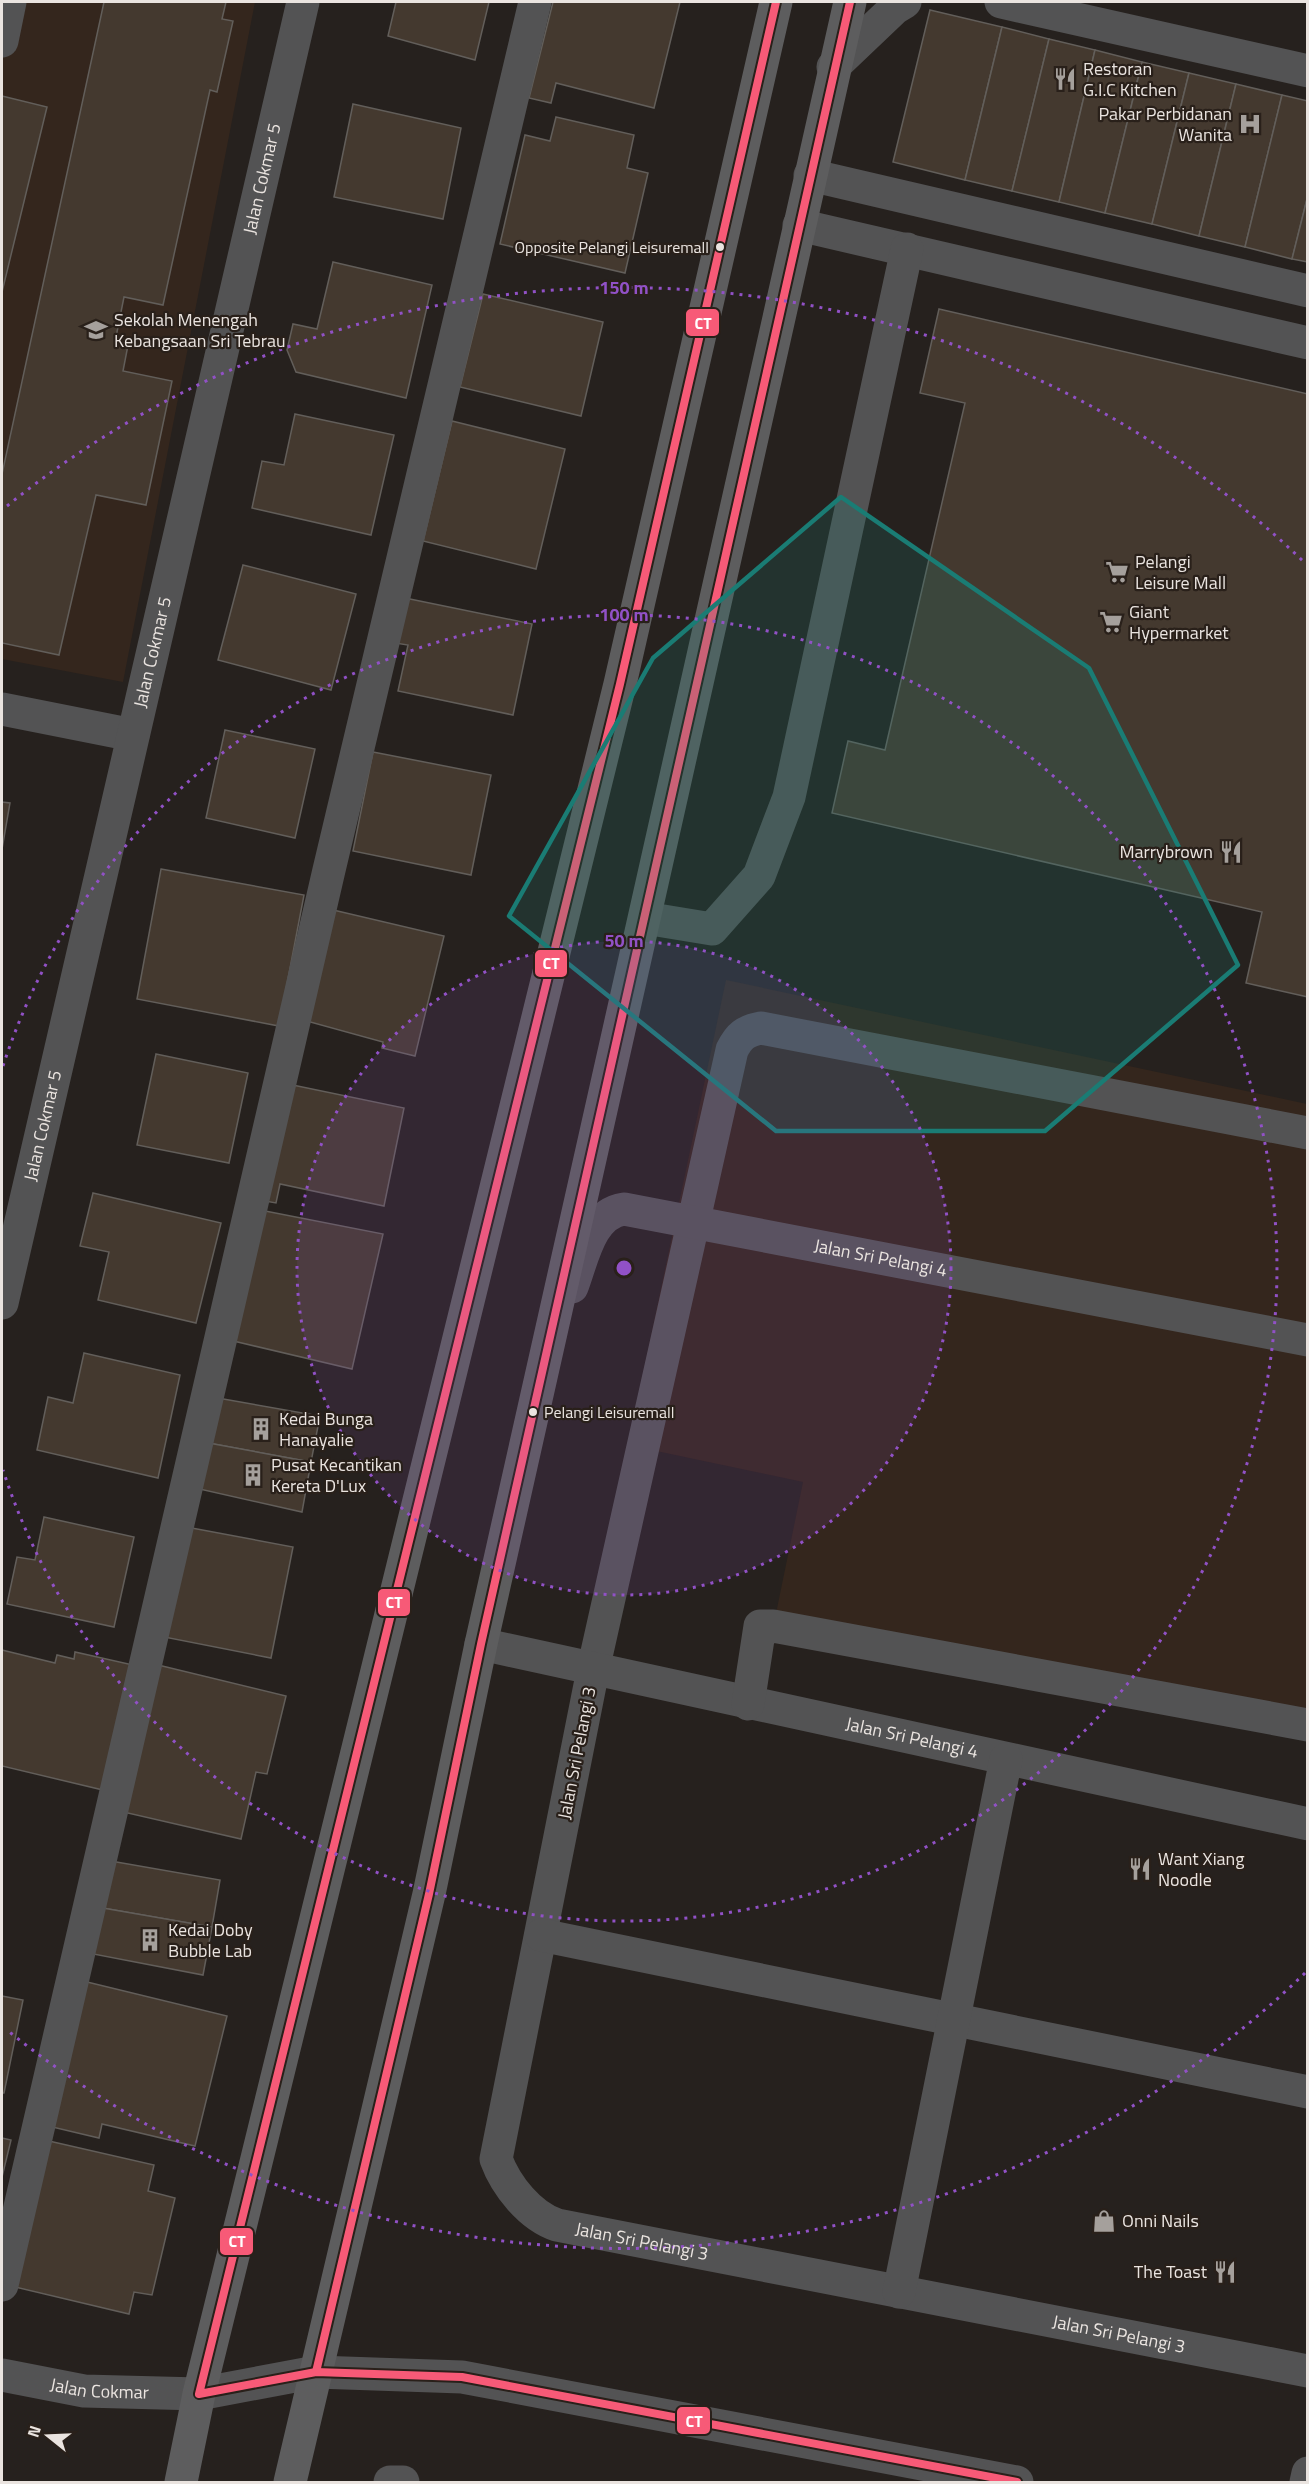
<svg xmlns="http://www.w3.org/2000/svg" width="1309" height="2484" viewBox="0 0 1309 2484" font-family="'Titillium Web',sans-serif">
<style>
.built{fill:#34261d}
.building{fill:#44392f;stroke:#625e5a;stroke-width:1.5}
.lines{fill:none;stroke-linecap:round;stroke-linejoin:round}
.minor{stroke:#535354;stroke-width:33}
.major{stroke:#5d5d5e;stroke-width:33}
.bus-1-casing{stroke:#29201a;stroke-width:12}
.bus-1{stroke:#f75a77;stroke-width:8}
.marked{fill:#1a7c74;fill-opacity:0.2;stroke:#1a7c74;stroke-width:4.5;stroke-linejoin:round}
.ring{fill:none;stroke:#9151c6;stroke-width:3;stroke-dasharray:3 6}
.bus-dot{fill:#eae4e0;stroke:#29201a;stroke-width:2}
.labels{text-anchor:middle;stroke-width:4.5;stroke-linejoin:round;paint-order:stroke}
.bus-label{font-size:16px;fill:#eae4e0;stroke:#29201a;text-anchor:end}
.poi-label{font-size:18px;fill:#eae4e0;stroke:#29201a;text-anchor:start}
.street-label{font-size:18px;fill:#eae4e0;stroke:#29201a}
.centre{fill:#9151c6;stroke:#29201a;stroke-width:3}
.ring-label{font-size:18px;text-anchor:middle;font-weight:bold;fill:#9151c6;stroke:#29201a;stroke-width:4.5;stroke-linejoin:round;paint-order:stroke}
.line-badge{stroke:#29201a;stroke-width:2}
.badge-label{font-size:16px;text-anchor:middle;font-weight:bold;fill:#fff}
</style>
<rect width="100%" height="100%" fill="#26211e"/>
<g class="built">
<polygon points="2,2 255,2 123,682 2,659"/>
<polygon points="726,980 1307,1104 1307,1741 773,1628 803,1482 628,1445"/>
</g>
<g class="building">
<polygon points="104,2 226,2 222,19 233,21 217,92 210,90 163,305 124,297 116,337 129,340 123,371 172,381 146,505 96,495 59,655 2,643 2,474"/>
<polygon points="396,2 489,2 475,60 388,36"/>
<polygon points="553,2 680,2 654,108 556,83 551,103 529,98"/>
<polygon points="930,10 1002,27 965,180 893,162"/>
<polygon points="1002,27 1049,39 1012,191 965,180"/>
<polygon points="1049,39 1095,50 1059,202 1012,191"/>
<polygon points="1095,50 1142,62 1105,213 1059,202"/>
<polygon points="1142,62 1189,73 1152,224 1105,213"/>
<polygon points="1189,73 1236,84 1199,236 1152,224"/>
<polygon points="1236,84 1282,95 1245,247 1199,236"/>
<polygon points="1282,95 1308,101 1308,195 1292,259 1245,247"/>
<polygon points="2,96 47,107 2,292"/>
<polygon points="353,104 461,128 443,219 334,197"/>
<polygon points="556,117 634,135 627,168 648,173 625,273 500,244 525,135 550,141"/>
<polygon points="1308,195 1308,262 1292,259"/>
<polygon points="333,262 432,285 406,398 296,372 287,350 293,324 317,329"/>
<polygon points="483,294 603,322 581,416 460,387"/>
<polygon points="939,309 1308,394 1308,997 1246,983 1262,912 832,813 848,741 885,750 965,403 920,393"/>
<polygon points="295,414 394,435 371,535 252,508 262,461 284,465"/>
<polygon points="452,421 565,449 536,569 423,541"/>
<polygon points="243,565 356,594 331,690 218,660"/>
<polygon points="405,598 532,624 513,715 398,691 408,645 395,643"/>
<polygon points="225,730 315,749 295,838 206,818"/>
<polygon points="373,752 491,775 471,875 353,851"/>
<polygon points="2,802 10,803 2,849"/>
<polygon points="161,869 304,895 279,1026 137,999"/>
<polygon points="329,909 444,936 415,1056 382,1048 383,1042 303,1020"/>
<polygon points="156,1054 248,1073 229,1163 137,1145"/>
<polygon points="283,1083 404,1108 384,1206 280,1184 276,1203 259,1200"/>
<polygon points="93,1193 221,1223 196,1323 98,1300 109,1252 80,1246"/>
<polygon points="260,1210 383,1234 352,1369 229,1340"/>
<polygon points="84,1353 180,1375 158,1478 37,1450 48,1397 73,1403"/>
<polygon points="212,1397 320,1416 311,1462 203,1442"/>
<polygon points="203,1442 311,1462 302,1512 195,1488"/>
<polygon points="44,1517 134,1537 114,1627 7,1604 17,1557 35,1560"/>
<polygon points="181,1526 293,1547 271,1658 159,1636"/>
<polygon points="2,1650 55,1663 57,1655 74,1659 75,1652 133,1665 103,1790 2,1766"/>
<polygon points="154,1664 286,1696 267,1774 256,1772 241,1839 119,1811"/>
<polygon points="105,1860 220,1880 212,1927 97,1907"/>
<polygon points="97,1907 212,1927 203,1975 88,1953"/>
<polygon points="83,1981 227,2016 195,2146 102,2124 99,2138 48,2126"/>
<polygon points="2,1996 23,2000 4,2093 2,2093"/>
<polygon points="2,2138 11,2140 2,2177"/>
<polygon points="49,2141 154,2165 148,2191 175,2198 152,2295 134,2292 129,2314 15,2287"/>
</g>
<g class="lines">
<g class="minor">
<polyline points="1001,2 1308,71"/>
<polyline points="2,41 10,2"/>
<polyline points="833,67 895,8 905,2"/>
<polyline points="810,175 1308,291"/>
<polyline points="799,225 1308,343"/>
<polyline points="2,709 133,735"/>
<polyline points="645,918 712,929 759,876 789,797 907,249"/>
<path id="s1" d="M1308,1133L761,1028C745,1031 739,1036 732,1050L593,1670L496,2159C506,2186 530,2216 557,2225L1308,2371"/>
<path id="s2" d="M572,1287C583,1258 590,1214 624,1209L1308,1340"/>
<path id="s3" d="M2,1303L303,2"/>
<path id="s4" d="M481,1644L1308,1824"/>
<polyline points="748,1704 760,1626 773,1626 1308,1725"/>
<polyline points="541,1935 1308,2092"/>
<polyline points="2,2285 329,870 535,2"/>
<polyline points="899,2292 1006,1759"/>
<path id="s5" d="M2,2375L84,2391L199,2394L316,2372L462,2377L1017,2482"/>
<polyline points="390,2482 403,2482"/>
<polyline points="1306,2482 1308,2473"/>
</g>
<g class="major">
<polyline points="181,2482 199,2394 620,684 776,2"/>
<polyline points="290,2482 429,1894 481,1644 850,2"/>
</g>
<g class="bus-1-casing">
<g id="bus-1">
<polyline points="776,2 620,684 199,2394 316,2372 462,2377 1017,2482"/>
<polyline points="316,2372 429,1894 481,1644 850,2"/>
</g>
</g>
<use href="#bus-1" class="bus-1"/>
</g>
<path class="marked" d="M841,497L1089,668L1238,965L1045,1131H776L509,916L653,658Z"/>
<circle cx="624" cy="1268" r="327" fill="#9151c6" fill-opacity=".12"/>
<g class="ring">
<circle cx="624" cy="1268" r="327"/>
<path d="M3 1066A653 653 0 1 1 3 1470"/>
<path d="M1305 1973A980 980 0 0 1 7 2030M7 506A980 980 0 0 1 1305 563"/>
</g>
<defs>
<g id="restaurant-bare" transform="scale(1.8)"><path d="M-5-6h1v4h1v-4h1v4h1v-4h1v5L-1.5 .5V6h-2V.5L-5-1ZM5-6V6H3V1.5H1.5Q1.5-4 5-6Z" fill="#a5a09c" stroke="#29201a" stroke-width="2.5" paint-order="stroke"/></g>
<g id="hospital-bare" transform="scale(1.8)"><path d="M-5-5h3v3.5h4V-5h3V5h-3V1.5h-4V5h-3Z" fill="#a5a09c" stroke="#29201a" stroke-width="2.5" paint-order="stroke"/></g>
<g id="school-bare" transform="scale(1.8)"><path d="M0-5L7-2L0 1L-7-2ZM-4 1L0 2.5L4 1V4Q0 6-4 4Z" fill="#a5a09c" stroke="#29201a" stroke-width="2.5" paint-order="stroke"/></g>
<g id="supermarket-bare" transform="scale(1.8)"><path d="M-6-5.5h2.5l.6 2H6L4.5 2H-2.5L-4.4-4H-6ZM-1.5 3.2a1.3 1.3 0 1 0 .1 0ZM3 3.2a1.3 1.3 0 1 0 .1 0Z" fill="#a5a09c" stroke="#29201a" stroke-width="2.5" paint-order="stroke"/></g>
<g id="building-bare" transform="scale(1.8)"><path d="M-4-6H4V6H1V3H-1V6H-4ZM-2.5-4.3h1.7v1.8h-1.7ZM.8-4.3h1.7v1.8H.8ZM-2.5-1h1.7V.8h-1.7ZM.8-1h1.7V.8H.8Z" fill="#a5a09c" stroke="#29201a" stroke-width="2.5" paint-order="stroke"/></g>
<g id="shop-bare" transform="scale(1.8)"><path d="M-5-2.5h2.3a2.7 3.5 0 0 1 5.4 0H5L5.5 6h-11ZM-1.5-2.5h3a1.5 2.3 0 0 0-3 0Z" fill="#a5a09c" stroke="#29201a" stroke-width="2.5" paint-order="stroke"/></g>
</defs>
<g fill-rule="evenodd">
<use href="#restaurant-bare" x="1065" y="79"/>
<use href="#hospital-bare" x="1250" y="124"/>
<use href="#school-bare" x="96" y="330"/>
<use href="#supermarket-bare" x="1117" y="572"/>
<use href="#supermarket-bare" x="1111" y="622"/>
<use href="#restaurant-bare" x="1231" y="852"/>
<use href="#building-bare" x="261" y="1429"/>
<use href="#building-bare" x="253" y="1475"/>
<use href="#restaurant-bare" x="1140" y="1869"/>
<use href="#building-bare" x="150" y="1940"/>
<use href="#shop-bare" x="1104" y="2221"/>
<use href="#restaurant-bare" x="1225" y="2272"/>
</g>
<g class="bus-dot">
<circle cx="720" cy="247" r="5"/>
<circle cx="533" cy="1412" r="5"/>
</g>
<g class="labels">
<g class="bus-label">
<text x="709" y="253">Opposite Pelangi Leisuremall</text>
<text x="544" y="1418" text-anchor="start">Pelangi Leisuremall</text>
</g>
<g class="poi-label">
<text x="1083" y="75">Restoran<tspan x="1083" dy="21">G.I.C Kitchen</tspan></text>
<text x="1232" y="120" text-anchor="end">Pakar Perbidanan<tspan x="1232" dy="21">Wanita</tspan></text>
<text x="114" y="326">Sekolah Menengah<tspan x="114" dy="21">Kebangsaan Sri Tebrau</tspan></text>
<text x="1135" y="568">Pelangi<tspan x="1135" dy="21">Leisure Mall</tspan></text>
<text x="1129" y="618">Giant<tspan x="1129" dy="21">Hypermarket</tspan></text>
<text x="1213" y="858" text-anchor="end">Marrybrown</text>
<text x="279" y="1425">Kedai Bunga<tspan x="279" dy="21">Hanayalie</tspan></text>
<text x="271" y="1471">Pusat Kecantikan<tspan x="271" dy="21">Kereta D'Lux</tspan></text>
<text x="1158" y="1865">Want Xiang<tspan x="1158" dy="21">Noodle</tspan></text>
<text x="168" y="1936">Kedai Doby<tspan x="168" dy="21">Bubble Lab</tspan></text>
<text x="1122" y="2227">Onni Nails</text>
<text x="1207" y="2278" text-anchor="end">The Toast</text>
</g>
<g class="street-label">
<text dy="6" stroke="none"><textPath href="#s3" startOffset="1154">Jalan Cokmar 5</textPath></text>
<text dy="6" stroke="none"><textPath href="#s3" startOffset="668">Jalan Cokmar 5</textPath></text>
<text dy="6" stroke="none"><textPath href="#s3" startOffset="182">Jalan Cokmar 5</textPath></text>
<text dy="6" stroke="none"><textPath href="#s2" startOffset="360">Jalan Sri Pelangi 4</textPath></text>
<text dy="6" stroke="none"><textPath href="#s4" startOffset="441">Jalan Sri Pelangi 4</textPath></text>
<text transform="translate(577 1753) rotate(-79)" y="6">Jalan Sri Pelangi 3</text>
<text dy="6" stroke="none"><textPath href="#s1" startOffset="1908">Jalan Sri Pelangi 3</textPath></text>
<text dy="6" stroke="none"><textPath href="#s1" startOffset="2394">Jalan Sri Pelangi 3</textPath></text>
<text dy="6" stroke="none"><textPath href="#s5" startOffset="99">Jalan Cokmar</textPath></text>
</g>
</g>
<circle cx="624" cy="1268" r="9" class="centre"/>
<g class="ring-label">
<text x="624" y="294">150 m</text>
<text x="624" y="621">100 m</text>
<text x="624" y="947">50 m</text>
</g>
<g class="line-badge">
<rect x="685" y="308" width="35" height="29" rx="6" fill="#f75a77"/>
<rect x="534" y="949" width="34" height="29" rx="6" fill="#f75a77"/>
<rect x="377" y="1588" width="34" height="29" rx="6" fill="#f75a77"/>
<rect x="219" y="2227" width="35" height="29" rx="6" fill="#f75a77"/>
<rect x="676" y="2406" width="35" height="29" rx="6" fill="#f75a77"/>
</g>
<g class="badge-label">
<text x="703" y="329">CT</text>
<text x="551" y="969">CT</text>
<text x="394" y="1608">CT</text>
<text x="237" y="2247">CT</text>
<text x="694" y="2427">CT</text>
</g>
<rect width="1309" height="2484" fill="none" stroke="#eae4e0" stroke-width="6"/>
<g transform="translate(48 2436) rotate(288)" stroke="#29201a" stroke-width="4.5" paint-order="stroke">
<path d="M0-4.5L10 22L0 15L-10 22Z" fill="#eae4e0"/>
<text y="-9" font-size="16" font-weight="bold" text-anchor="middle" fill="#eae4e0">N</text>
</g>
</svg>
